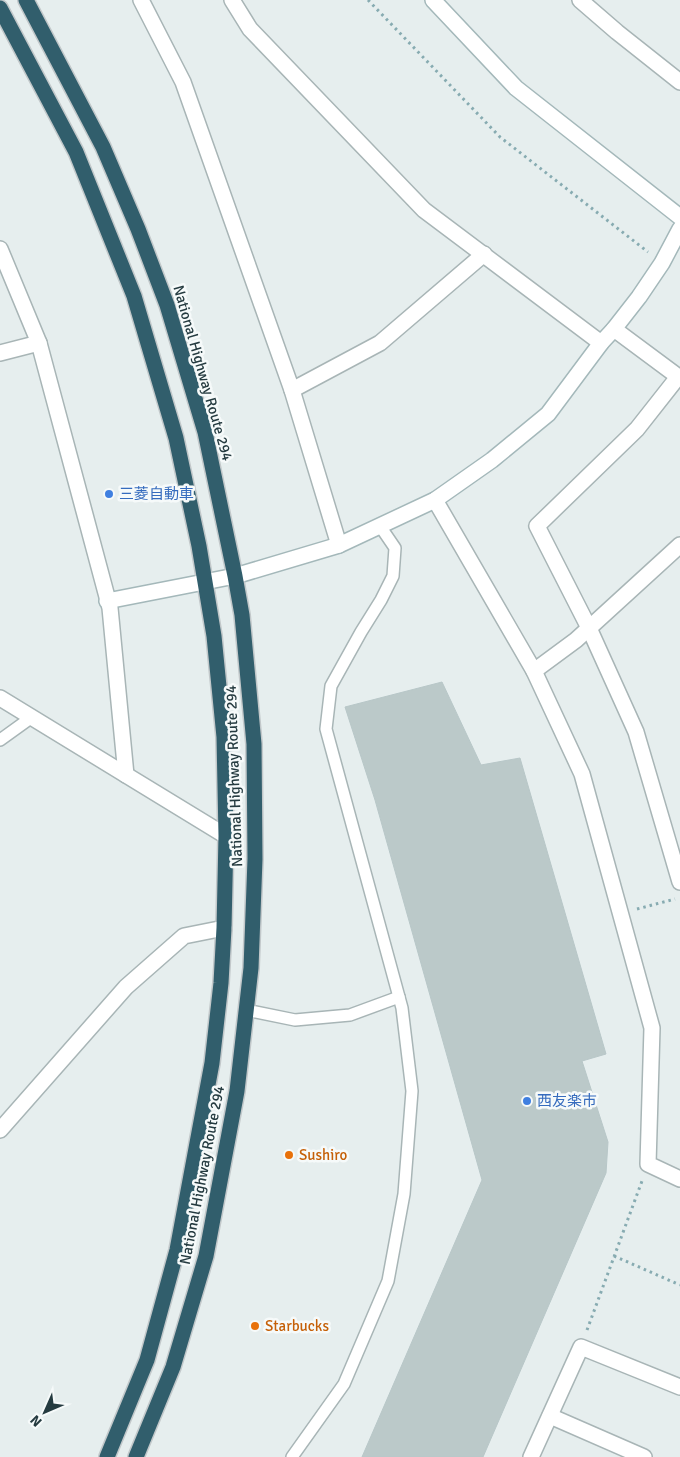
<svg xmlns="http://www.w3.org/2000/svg" width="680" height="1457" viewBox="0 0 680 1457" font-family="Signika,'Noto Sans JP',sans-serif">
<style>
.building{fill:#bbc9c9;stroke:#b8c7c8}
.lines{fill:none;stroke-linecap:round;stroke-linejoin:round}
.lane-casing{stroke:#a8b5b6;stroke-width:14}
.street-casing{stroke:#a8b5b6;stroke-width:18}
.secondary-casing{stroke:#a4b8ba;stroke-width:18}
.highway-casing{stroke:#c2c8ca;stroke-width:18}
.path{stroke:#87abb1;stroke-width:3;stroke-dasharray:2.5 4;stroke-linecap:butt}
.lane{stroke:#fff;stroke-width:11}
.street{stroke:#fff;stroke-width:15}
.secondary{stroke:#fff;stroke-width:15}
.highway{stroke:#315e6c;stroke-width:15}
.shop-dot{fill:#3f7fe0;stroke:#f6fafa;stroke-width:2}
.food-dot{fill:#e8710a;stroke:#f6fafa;stroke-width:2}
.labels{text-anchor:middle;stroke-width:5;stroke-linejoin:round;paint-order:stroke}
.street-label{font-size:15px;fill:#253b40;stroke:#f6fafa}
.shop-label{font-size:15px;fill:#366cbe;stroke:#f6fafa;text-anchor:start}
.food-label{font-size:15px;fill:#c56008;stroke:#f6fafa;text-anchor:start}
</style>
<rect width="100%" height="100%" fill="#e6eeee"/>
<polygon class="building" points="442,682 481,765 520,758 606,1054 582,1061 608,1142 606,1173 483,1457 362,1457 482,1180 375,800 345,707"/>
<g class="lines">
<g class="lane-casing">
<g id="lane">
<polyline points="0,740 32,717"/>
<polyline points="246,1010 295,1020 350,1015 399,997"/>
<polyline points="292,1457 344,1384 388,1281 404,1194 412,1091 402,1008 326,729 331,686 361,632 381,600 393,576 395,548 380,526"/>
</g>
</g>
<g class="street-casing">
<g id="street">
<polyline points="141,0 183,82 292,390 339,545"/>
<polyline points="232,0 250,29 424,210 601,343"/>
<polyline points="580,0 617,32 680,82"/>
<polyline points="0,249 39,343 110,608 126,775"/>
<polyline points="614,329 680,378"/>
<polyline points="0,353 39,343"/>
<polyline points="678,377 637,429 537,526 589,628 636,732 680,882"/>
<polyline points="292,390 380,343 484,254"/>
<polyline points="435,500 534,671 582,774 652,1028 648,1164 680,1179"/>
<polyline points="534,671 576,640 680,545"/>
<polyline points="0,698 226,836"/>
<polyline points="0,1130 126,987 184,936 224,928"/>
<polyline points="550,1416 644,1457"/>
<polyline points="531,1457 581,1347 680,1387"/>
</g>
</g>
<g class="secondary-casing">
<g id="secondary">
<polyline points="433,0 516,88 680,217"/>
<polyline points="107,601 235,576 339,545 435,500 492,460 548,414 601,343 614,329 639,297 662,263 680,229"/>
</g>
</g>
<g class="highway-casing">
<g id="highway">
<polyline points="26,0 103,147 138,229 167,305 205,432 235,576 242,615 254,744 255,859 251,968 237,1091 206,1256 173,1367 136,1457"/>
<polyline points="0,8 76,152 134,296 176,438 199,546 214,636 224,737 226,836 224,928 221,983 212,1063 177,1250 147,1360 107,1457"/>
</g>
</g>
<g class="path">
<polyline points="368,0 500,137 648,252"/>
<polyline points="637,909 675,899"/>
<polyline points="614,1256 680,1285"/>
<polyline points="587,1330 642,1181"/>
</g>
<use href="#lane" class="lane"/>
<use href="#street" class="street"/>
<use href="#secondary" class="secondary"/>
<use href="#highway" class="highway"/>
</g>
<g class="shop-dot">
<circle cx="109" cy="494" r="5"/>
<circle cx="527" cy="1101" r="5"/>
</g>
<g class="food-dot">
<circle cx="289" cy="1155" r="5"/>
<circle cx="255" cy="1326" r="5"/>
</g>
<g class="labels">
<g class="street-label">
<text transform="translate(203 373) rotate(74)" y="5">National Highway Route 294</text>
<text transform="translate(234 776) rotate(-92)" y="5">National Highway Route 294</text>
<text transform="translate(202 1175) rotate(-79)" y="5">National Highway Route 294</text>
</g>
<g class="shop-label">
<text x="119" y="499">三菱自動車</text>
<text x="537" y="1106">西友楽市</text>
</g>
<g class="food-label">
<text x="299" y="1160">Sushiro</text>
<text x="265" y="1331">Starbucks</text>
</g>
</g>
<g transform="translate(45 1412) rotate(225)" stroke="#f6fafa" stroke-width="4" paint-order="stroke">
<path d="M0-4L9 19L0 12L-9 19Z" fill="#253b40"/>
<text y="-8" font-size="14" font-weight="bold" text-anchor="middle" fill="#253b40">N</text>
</g>
</svg>
